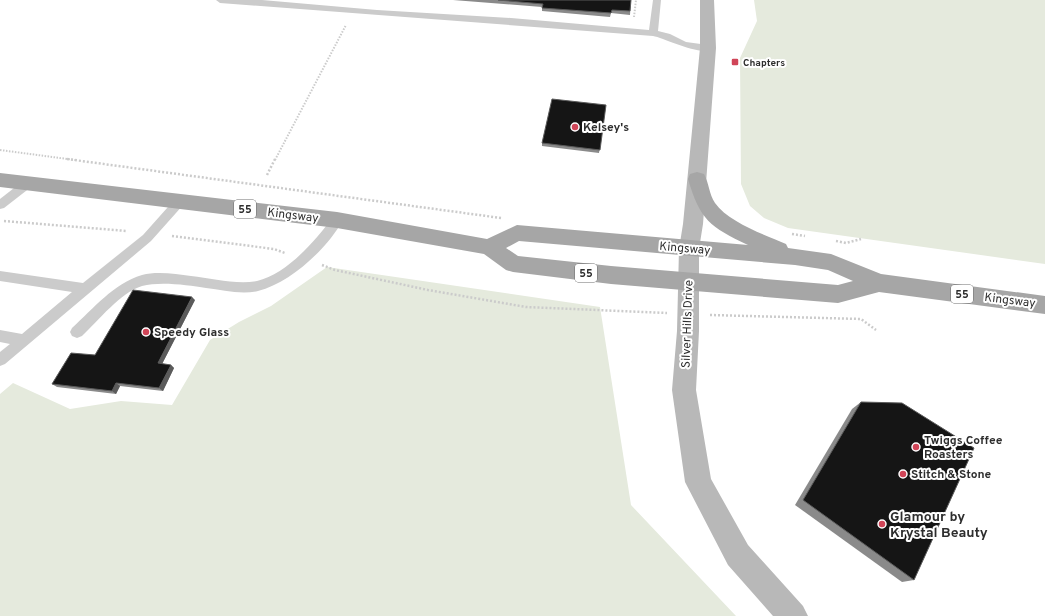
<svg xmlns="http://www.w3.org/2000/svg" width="1045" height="616" viewBox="0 0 1045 616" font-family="Overpass,sans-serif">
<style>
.green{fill:#e5eadd}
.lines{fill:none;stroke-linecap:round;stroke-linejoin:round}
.path-far1{stroke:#cbcbcb;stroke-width:2;stroke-dasharray:1.5 1.5;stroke-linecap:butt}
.path{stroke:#cbcbcb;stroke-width:2.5;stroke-dasharray:2 2;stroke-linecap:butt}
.lane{fill:#cbcbcb;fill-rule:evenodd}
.secondary{fill:#b8b8b8;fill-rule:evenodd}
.primary{fill:#a6a6a6;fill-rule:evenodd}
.wall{fill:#8a8a8a}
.shaded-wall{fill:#5b5b5b}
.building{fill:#151515;stroke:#5b5b5b}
.poi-dot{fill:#d04558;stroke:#fff;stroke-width:1.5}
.labels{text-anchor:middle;stroke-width:4;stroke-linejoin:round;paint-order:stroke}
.far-poi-label{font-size:10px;font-weight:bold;fill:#2e2e2e;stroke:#fff;text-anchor:start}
.shield{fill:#fff;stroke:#6d6d6d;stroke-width:1}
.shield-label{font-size:11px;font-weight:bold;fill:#2e2e2e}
.poi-label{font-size:12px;font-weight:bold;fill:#2e2e2e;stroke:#fff;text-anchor:start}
.street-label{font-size:12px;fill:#2e2e2e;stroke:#fff}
.near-poi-label{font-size:14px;font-weight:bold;fill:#2e2e2e;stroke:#fff;text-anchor:start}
</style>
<rect width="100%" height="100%" fill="#fff"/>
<g class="green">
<polygon points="754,0 1045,0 1045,264 788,228 764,218 750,206 741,184 740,58 757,21"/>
<polygon points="327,267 600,307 631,505 736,616 0,616 0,394 13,383 70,409 121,401 172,405 210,340 239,322 271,306"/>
</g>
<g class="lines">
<g class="path-far1">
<polyline points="634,17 636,0"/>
<polyline points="0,150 75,160"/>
<polyline points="275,160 346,25"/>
</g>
<g class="path">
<polyline points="67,159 501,218"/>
<polyline points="267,175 275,159"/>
<polyline points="4,221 127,231"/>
<polyline points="792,234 805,236"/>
<polyline points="172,236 274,249 285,253"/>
<polyline points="836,241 846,243 861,239"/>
<polyline points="322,265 335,270 428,290 526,307 667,313"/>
<polyline points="710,315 861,319 876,330"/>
</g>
<g class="lane">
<path d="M216,0H262L377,10L511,18L649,30L653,0H661L658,31L670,34L686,42L708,45L713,48C703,58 665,38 653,36L220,3Z"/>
<polygon points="27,180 31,181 33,184 31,187 4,208 0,209 0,199 23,181"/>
<polygon points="180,197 184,198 186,201 184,204 151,241 5,364 0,366 0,352 10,344 0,342 0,330 22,334 72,292 0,281 0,271 83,283 143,235 176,198"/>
<path d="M337,215L341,217L343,220C327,249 290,283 258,291C241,295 223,290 206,288C188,285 160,281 142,286C121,292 98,321 82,336L77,338L72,336L70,332L72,328C94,308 113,284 142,275C157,271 176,274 191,276C212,278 236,285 257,281C287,274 316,240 333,217Z"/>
</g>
<polygon class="secondary" points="700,0 714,0 716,48 703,224 699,249 699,331 696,390 711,479 748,545 803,606 808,616 773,616 728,565 685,482 672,390 677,331 679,249 683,224 700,48"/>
<path class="primary" d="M697,172L704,174C709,183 709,194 715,203C728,222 765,235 786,244L788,248L831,254L881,274L1045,296V314L879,292L838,303L611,284L513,272L506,270L484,254L337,228L0,187V173L337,212L487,239L517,225L748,245C710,227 700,220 688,179L690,174ZM519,241L795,265L828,270L853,281L838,285L611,266L518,256L506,248Z"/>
</g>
<g class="wall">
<polygon points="453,0 631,0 630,15 611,13 610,17 542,11 542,7"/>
<polygon points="606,105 599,153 542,146 542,143"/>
<polygon points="195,300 162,364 171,365 174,368 163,391 120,386 116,394 57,387 52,384 95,355"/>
<polygon points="861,402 914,580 902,582 795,505 852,409"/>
</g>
<g class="shaded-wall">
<polygon points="192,297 195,300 161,366 158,363"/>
<polygon points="171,365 174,368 163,391 159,388"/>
<polygon points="116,383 120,386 116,394 112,391"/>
</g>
<g class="building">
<polygon points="498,0 631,0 630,11 612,10 611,13 542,8 543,4"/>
<polygon points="552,99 606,105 600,150 542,143"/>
<polygon points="133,290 192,297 158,363 171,365 159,388 116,383 112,391 52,384 71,353 95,355"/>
<polygon points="861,402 902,403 974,448 914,580 803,500"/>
</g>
<g class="poi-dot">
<rect x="731" y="58" width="8" height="8" rx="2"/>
<circle cx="575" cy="127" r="4"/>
<circle cx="146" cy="332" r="4"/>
<circle cx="916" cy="447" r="4"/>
<circle cx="903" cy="474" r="4"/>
<circle cx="882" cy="524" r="4"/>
</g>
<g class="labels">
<g class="far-poi-label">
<text x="743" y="66">Chapters</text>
</g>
<g class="shield">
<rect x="234" y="200" width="22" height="18" rx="3"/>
<rect x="575" y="264" width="22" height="18" rx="3"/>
<rect x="951" y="285" width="22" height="18" rx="3"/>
</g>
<g class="shield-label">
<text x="245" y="213">55</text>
<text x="586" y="277">55</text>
<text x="962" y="298">55</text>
</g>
<g class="poi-label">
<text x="583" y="131">Kelsey's</text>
<text x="154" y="336">Speedy Glass</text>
<text x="924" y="444">Twiggs Coffee<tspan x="924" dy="14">Roasters</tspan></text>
<text x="911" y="478">Stitch &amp; Stone</text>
</g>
<g class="street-label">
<text transform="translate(293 215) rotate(7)" y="4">Kingsway</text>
<text transform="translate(685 248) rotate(5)" y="4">Kingsway</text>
<text transform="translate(1010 300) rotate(7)" y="4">Kingsway</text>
<text transform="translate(687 324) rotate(-88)" y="4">Silver Hills Drive</text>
</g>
<g class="near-poi-label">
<text x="890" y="521">Glamour by<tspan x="890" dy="16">Krystal Beauty</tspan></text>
</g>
</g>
</svg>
